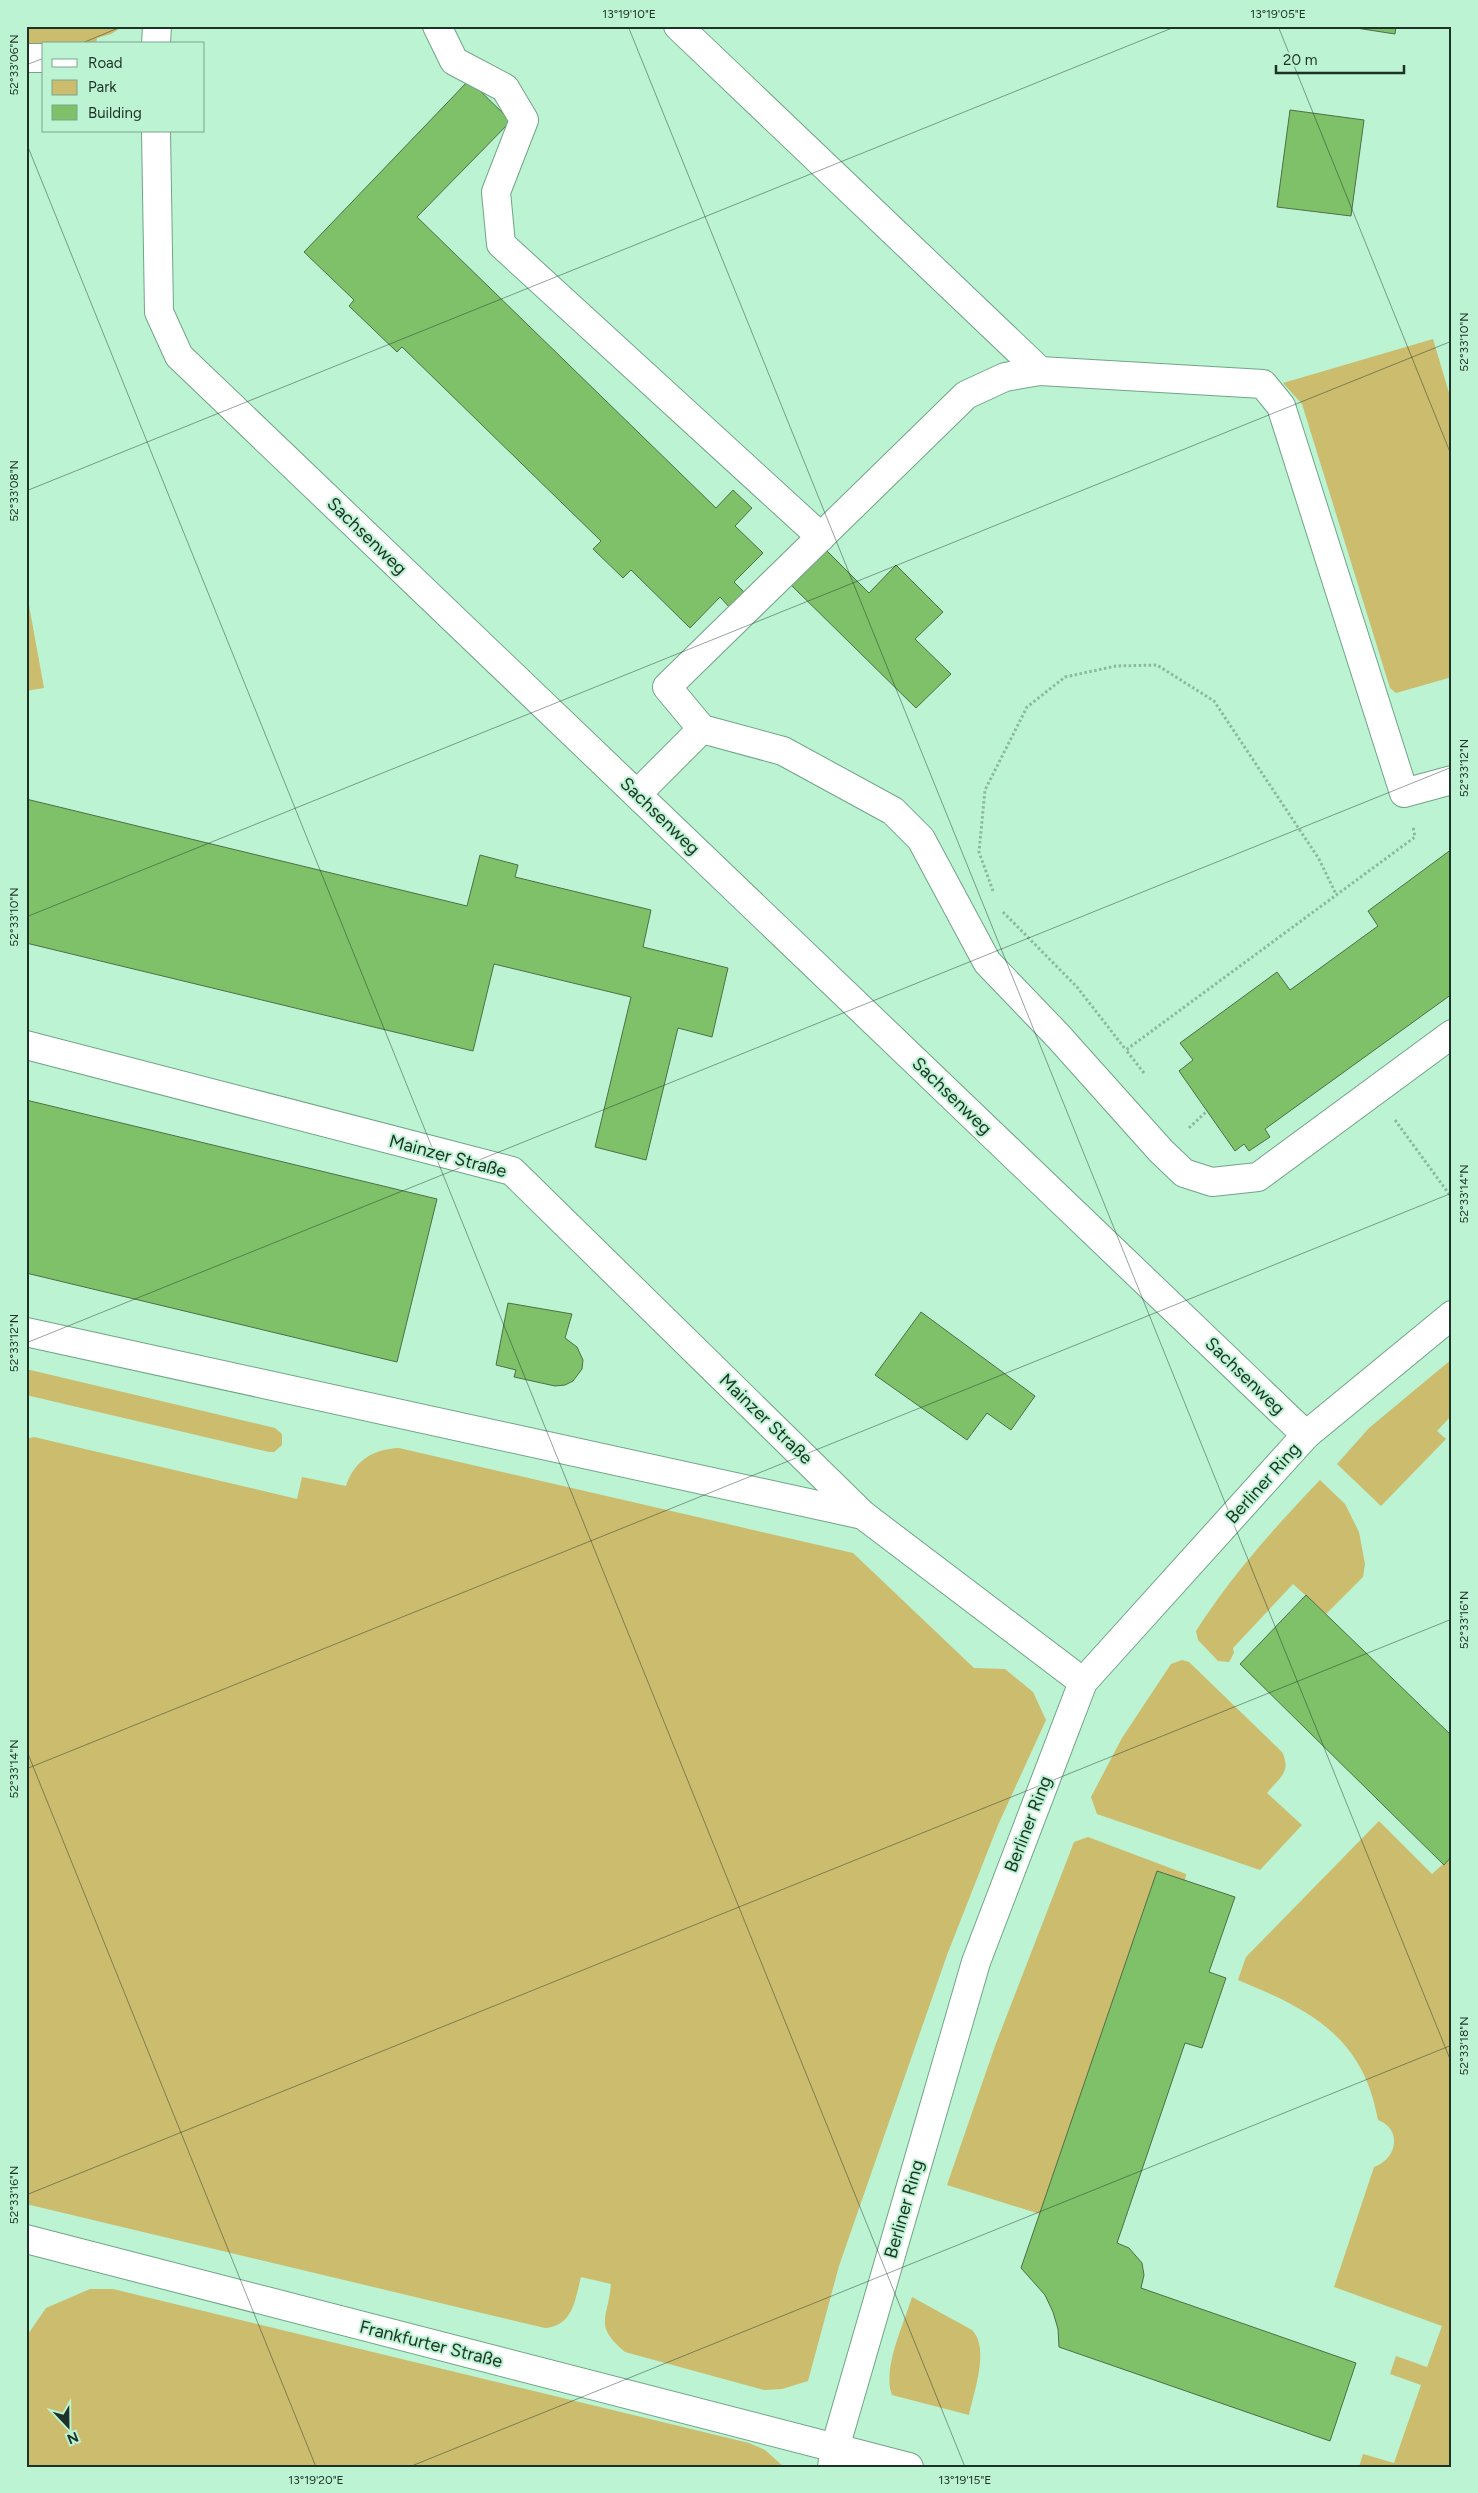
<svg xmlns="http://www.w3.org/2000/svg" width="1478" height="2493" viewBox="0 0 1478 2493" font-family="Figtree,sans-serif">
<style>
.green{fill:#cbbc6e}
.building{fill:#7ec169;stroke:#506f47}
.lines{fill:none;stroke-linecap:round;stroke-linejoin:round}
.minor-casing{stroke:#70a587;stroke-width:30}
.path{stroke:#8cb99e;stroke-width:3;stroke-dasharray:2.5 2.5;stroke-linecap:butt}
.minor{stroke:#fff;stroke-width:28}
.ticks{fill:none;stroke:#1d3327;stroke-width:1;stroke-opacity:0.45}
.labels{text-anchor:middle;stroke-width:4;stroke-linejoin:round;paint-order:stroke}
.street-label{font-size:18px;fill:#1d3327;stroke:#bcf3d2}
.neatline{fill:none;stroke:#1d3327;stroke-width:2}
.ticks-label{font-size:12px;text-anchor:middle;fill:#1d3327}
</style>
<rect width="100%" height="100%" fill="#bcf3d2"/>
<g class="green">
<polygon points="26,26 124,26 111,34 97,38 96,44 44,44 44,46 26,46"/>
<polygon points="1433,339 1452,403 1452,677 1396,693 1390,688 1302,404 1283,383"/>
<polygon points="26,589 44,688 26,691"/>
<polygon points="1452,1359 1452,1415 1437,1431 1446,1439 1381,1506 1337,1464 1369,1428"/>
<polygon points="26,1369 275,1428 282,1434 282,1445 274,1452 269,1452 26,1395"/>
<path d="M34,1437L297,1499L302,1477L346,1486C354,1461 373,1449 399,1448L853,1553L974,1668L1005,1669L1033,1692L1046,1720L998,1825L947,1955L839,2266L808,2381L782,2389L764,2390L625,2352C593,2324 608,2320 611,2284L581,2277C575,2300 573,2326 545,2328L26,2204V1439Z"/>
<path d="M1320,1480L1345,1504L1359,1532L1365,1564L1363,1577L1326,1614L1293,1584L1233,1648L1234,1653L1229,1662L1218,1661L1198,1640L1196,1631C1231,1576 1275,1527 1320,1480Z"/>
<path d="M1182,1660L1189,1662L1282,1752C1292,1772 1279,1778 1267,1793L1302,1825L1260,1870L1097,1814L1091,1797L1122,1738L1171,1664Z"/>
<path d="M1379,1821L1432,1874L1452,1856V2467H1359L1363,2454L1394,2463L1421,2385L1390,2374L1396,2356L1427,2367L1442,2326L1334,2287L1374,2167C1398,2158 1402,2129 1378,2120C1363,2036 1310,2010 1238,1980L1246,1957Z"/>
<polygon points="1088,1837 1186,1874 1185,1881 1040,2214 947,2185 995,2046 1074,1842"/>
<polygon points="90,2289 113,2289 749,2443 765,2450 784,2467 26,2467 26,2337 46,2308"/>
<path d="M912,2297L972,2330C990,2348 974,2391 969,2415L892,2395C882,2368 904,2324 912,2297Z"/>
</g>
<g class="building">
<polygon points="1343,26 1396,26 1395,34"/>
<polygon points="469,80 511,121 417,217 716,508 733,490 752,508 735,526 763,553 734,582 746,594 731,609 720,597 690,628 631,570 623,578 593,549 601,541 402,347 397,352 349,306 354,300 304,252"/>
<polygon points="1290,110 1364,120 1351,216 1277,207"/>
<polygon points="823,547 869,593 896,565 943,612 915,639 951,674 916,708 788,582"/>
<polygon points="26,799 467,906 480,855 518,865 515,877 651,910 643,947 728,968 712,1037 678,1028 646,1160 595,1147 631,997 494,964 473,1051 26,943"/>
<polygon points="1452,849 1452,994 1265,1129 1270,1137 1249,1151 1244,1144 1235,1151 1179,1071 1193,1060 1180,1043 1277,972 1290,990 1378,926 1368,911"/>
<polygon points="26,1100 437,1199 397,1362 26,1273"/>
<polygon points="508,1303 572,1314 565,1338 577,1347 583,1360 582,1369 573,1381 565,1385 555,1386 514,1377 516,1370 496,1365"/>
<polygon points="921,1312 1035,1396 1011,1430 987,1413 967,1440 875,1375"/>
<polygon points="1306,1595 1452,1736 1452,1856 1444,1865 1240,1664"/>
<polygon points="1157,1871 1235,1897 1209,1972 1226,1978 1202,2048 1185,2043 1117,2243 1129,2248 1142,2263 1144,2275 1141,2288 1356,2363 1330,2441 1059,2347 1058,2329 1053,2312 1045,2295 1021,2268"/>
</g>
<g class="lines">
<g class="minor-casing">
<g id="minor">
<polyline points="437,26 454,61 505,88 524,120 496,192 501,244 821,537"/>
<polyline points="678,26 1040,371"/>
<polyline points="156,44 157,26"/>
<polyline points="26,58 44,58"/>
<polyline points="156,131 159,312 179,356 1306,1435"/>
<polyline points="702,729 783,751 893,811 921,839 987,962 1058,1036 1161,1151 1184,1173 1212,1182 1258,1177 1452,1034"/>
<polyline points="637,794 702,729 667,687 966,395 1005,377 1040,371 1263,384 1281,406 1404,793 1452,780"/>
<polyline points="26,1045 512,1171 863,1515"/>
<polyline points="26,1332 863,1515 1083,1682"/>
<polyline points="26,2239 909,2467"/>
<polyline points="832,2467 835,2448 976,1962 1083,1682 1306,1435 1452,1315"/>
</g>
</g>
<g class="path">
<polyline points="993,891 979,852 985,790 1027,707 1065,677 1116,666 1157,665 1214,701 1319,859 1336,894"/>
<polyline points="1003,912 1077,987 1126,1050"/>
<polyline points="1144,1073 1126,1050 1415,837 1413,827"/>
<polyline points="1395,1120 1452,1198"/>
<polyline points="1189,1128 1207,1111"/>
</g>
<use href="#minor" class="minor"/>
</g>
<path class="ticks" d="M628,26L1452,2064M1278,26L1452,457M80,44L123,26M26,65L44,58M26,142L965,2467M26,491L1177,26M26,917L1452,341M26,1343L1452,767M26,1749L316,2467M26,1769L1452,1193M26,2195L1452,1619M409,2467L1452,2045"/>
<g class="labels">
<g class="street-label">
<text transform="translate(367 536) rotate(44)" y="6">Sachsenweg</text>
<text transform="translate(660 816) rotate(44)" y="6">Sachsenweg</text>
<text transform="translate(952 1096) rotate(44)" y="6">Sachsenweg</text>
<text transform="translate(448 1156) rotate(15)" y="6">Mainzer Straße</text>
<text transform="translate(1245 1376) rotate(44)" y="6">Sachsenweg</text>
<text transform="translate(766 1419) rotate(44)" y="6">Mainzer Straße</text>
<text transform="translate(1263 1483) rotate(-48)" y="6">Berliner Ring</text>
<text transform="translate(1028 1824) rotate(-69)" y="6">Berliner Ring</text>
<text transform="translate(904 2209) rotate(-74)" y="6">Berliner Ring</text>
<text transform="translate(431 2344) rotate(14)" y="6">Frankfurter Straße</text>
</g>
</g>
<rect width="1478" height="2493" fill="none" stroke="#bcf3d2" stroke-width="55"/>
<rect x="42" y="42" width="162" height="90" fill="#bcf3d2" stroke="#7ca68e"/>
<rect x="52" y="59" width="25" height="8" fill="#ffffff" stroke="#7ca68e"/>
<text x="88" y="68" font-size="15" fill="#1d3327">Road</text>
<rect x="52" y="80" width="25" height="15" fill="#cbbc6e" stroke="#7ca68e"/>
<text x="88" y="92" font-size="15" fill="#1d3327">Park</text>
<rect x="52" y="105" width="25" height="15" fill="#7ec169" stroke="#7ca68e"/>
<text x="88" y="118" font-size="15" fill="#1d3327">Building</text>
<g transform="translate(68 2426) rotate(158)" stroke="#bcf3d2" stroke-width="4" paint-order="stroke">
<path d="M0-4L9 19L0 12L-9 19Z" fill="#1d3327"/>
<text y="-8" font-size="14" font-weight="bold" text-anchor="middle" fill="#1d3327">N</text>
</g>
<path d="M1276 65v8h128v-8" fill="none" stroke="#1d3327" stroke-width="2.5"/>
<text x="1283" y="65" font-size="15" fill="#1d3327" stroke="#bcf3d2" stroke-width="4" paint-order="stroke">20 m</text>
<rect x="28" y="28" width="1422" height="2438" class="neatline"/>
<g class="ticks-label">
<text x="629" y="18">13°19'10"E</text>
<text x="1278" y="18">13°19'05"E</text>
<text transform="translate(14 65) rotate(-90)" y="4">52°33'06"N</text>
<text transform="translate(1464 342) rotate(-90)" y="4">52°33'10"N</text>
<text transform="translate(14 491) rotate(-90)" y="4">52°33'08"N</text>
<text transform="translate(1464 768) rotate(-90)" y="4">52°33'12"N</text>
<text transform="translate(14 917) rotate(-90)" y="4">52°33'10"N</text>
<text transform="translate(1464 1194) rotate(-90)" y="4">52°33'14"N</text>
<text transform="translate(14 1343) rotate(-90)" y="4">52°33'12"N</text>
<text transform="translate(1464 1620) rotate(-90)" y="4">52°33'16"N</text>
<text transform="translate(14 1769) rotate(-90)" y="4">52°33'14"N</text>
<text transform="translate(1464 2046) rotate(-90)" y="4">52°33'18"N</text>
<text transform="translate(14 2195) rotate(-90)" y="4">52°33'16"N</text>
<text x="316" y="2484">13°19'20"E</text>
<text x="965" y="2484">13°19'15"E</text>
</g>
</svg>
